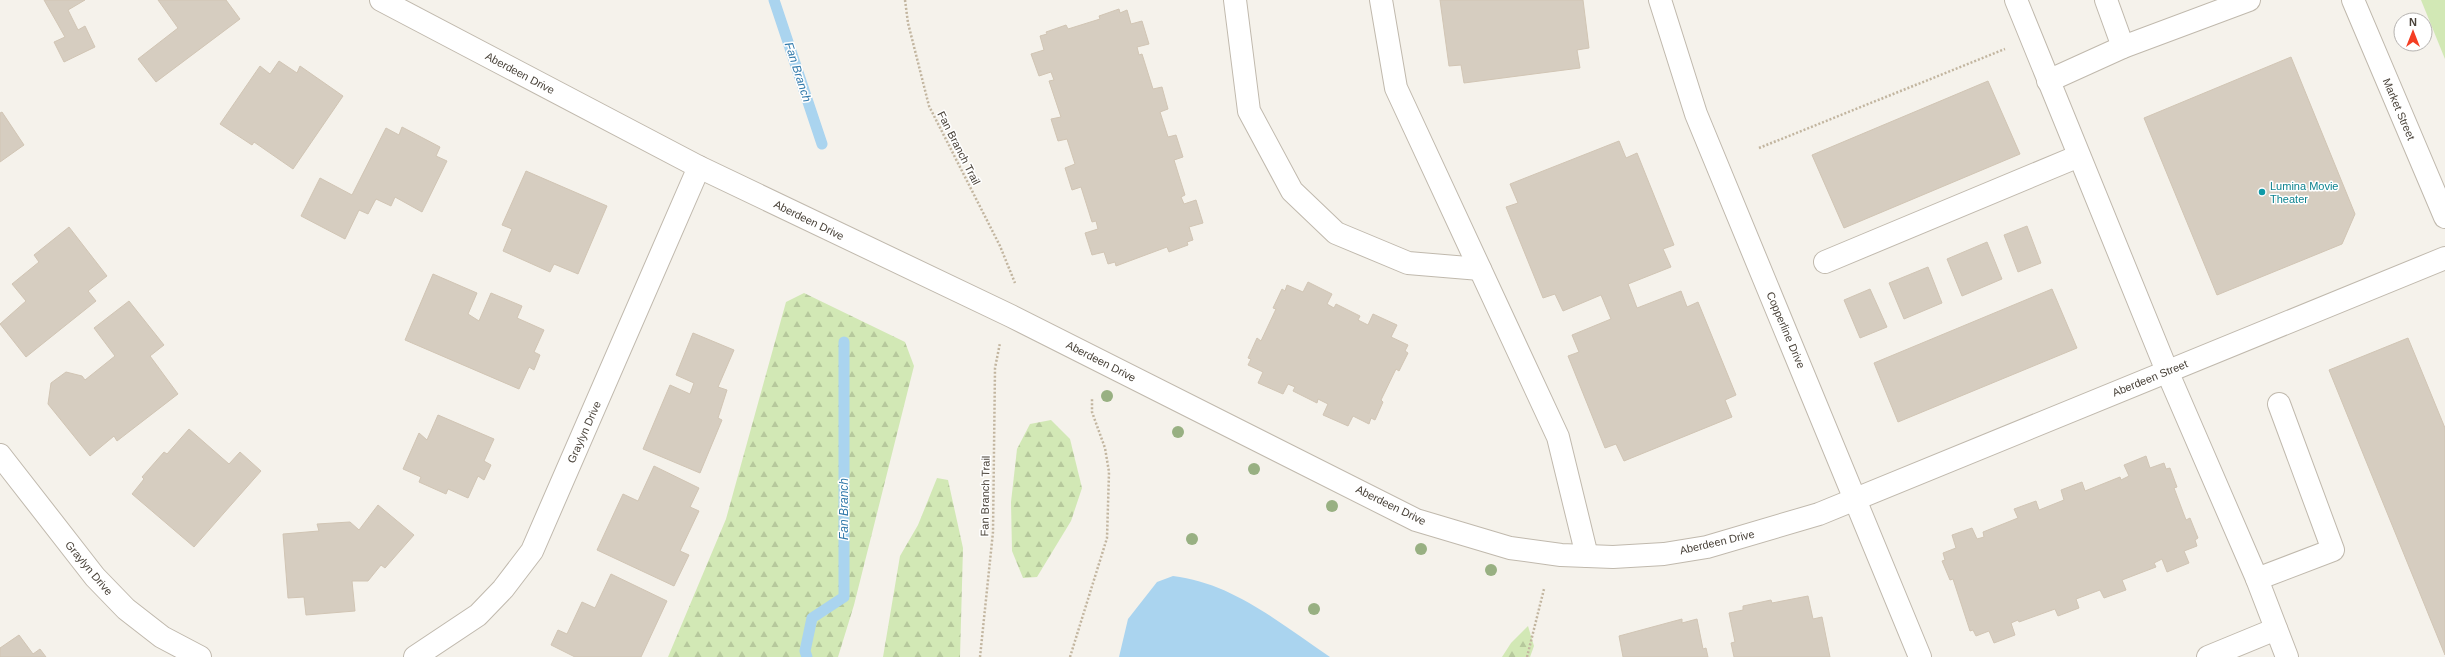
<svg xmlns="http://www.w3.org/2000/svg" width="2445" height="657" viewBox="0 0 2445 657" font-family="Helvetica,sans-serif">
<style>
.grass{fill:#d2e8b5}
.forest{fill:url(#forest-firs)}
.water{fill:#aad4ef}
.lines{fill:none;stroke-linecap:round;stroke-linejoin:round}
.stream{stroke:#aad4ef;stroke-width:11}
.building{fill:#d6cdc0;stroke:#d1c5b4}
.minor-casing{stroke:#c0b9ad;stroke-width:24}
.path{stroke:#c2b59f;stroke-width:2.5;stroke-dasharray:2 2;stroke-linecap:butt}
.minor{stroke:#fff;stroke-width:22}
.tree{fill:#98b082}
.culture-dot{fill:#0f9aa8;stroke:#fff;stroke-width:1.5}
.labels{text-anchor:middle;stroke-width:3;stroke-linejoin:round;paint-order:stroke}
.street-label{font-size:11px;fill:#494239;stroke:#fff}
.culture-label{font-size:11px;fill:#0d838f;stroke:#fff;text-anchor:start}
.water-label{font-size:12px;font-style:italic;fill:#327aab;stroke:#fff}
</style>
<defs>
<pattern id="forest-firs" width="22" height="20" patternUnits="userSpaceOnUse"><rect width="22" height="20" fill="#d2e8b5"/><path d="M5 1l3.5 6h-7zM16 11l3.5 6h-7z" fill="#b6c89c"/></pattern>
</defs>
<rect width="100%" height="100%" fill="#f5f2eb"/>
<polygon class="grass" points="2421,0 2445,0 2445,59"/>
<g class="forest">
<polygon points="804,293 905,342 914,366 854,605 838,657 668,657 726,519 786,302"/>
<polygon points="1051,420 1070,439 1082,488 1071,521 1037,577 1023,578 1012,551 1011,502 1017,449 1030,424"/>
<polygon points="937,478 948,480 963,548 960,657 883,657 900,556 918,525"/>
<polygon points="1528,626 1534,646 1530,657 1502,657 1511,643"/>
</g>
<path class="water" d="M1173,576C1233,583 1281,624 1330,657H1119L1128,619L1157,582Z"/>
<g class="lines">
<g class="stream">
<polyline points="774,0 822,144"/>
<polyline points="807,657 805,651 812,618 844,597 844,342"/>
</g>
</g>
<g class="building">
<polygon points="44,0 85,0 68,10 78,30 85,26 95,47 64,62 54,42 65,37"/>
<polygon points="158,0 226,0 240,19 156,82 138,59 178,28"/>
<polygon points="1440,0 1583,0 1589,48 1577,50 1580,68 1464,83 1461,65 1449,66"/>
<polygon points="1119,9 1120,13 1127,10 1131,24 1142,21 1149,44 1137,47 1139,55 1142,54 1153,89 1162,87 1168,109 1160,112 1168,137 1176,135 1183,157 1174,160 1185,195 1181,197 1184,204 1196,200 1203,223 1189,227 1193,240 1187,242 1188,245 1169,252 1167,247 1116,266 1115,262 1108,264 1104,252 1092,255 1085,233 1098,229 1096,221 1092,222 1081,187 1072,190 1065,168 1075,164 1067,139 1058,141 1051,119 1061,117 1049,81 1054,80 1051,72 1039,76 1031,54 1044,50 1040,36 1047,34 1046,32 1066,25 1068,29 1100,19 1099,16"/>
<polygon points="2291,57 2355,214 2342,244 2217,295 2144,118"/>
<polygon points="279,61 297,73 300,66 343,96 293,169 254,142 252,145 220,124 260,66 270,74"/>
<polygon points="1988,81 2020,154 1844,228 1812,155"/>
<polygon points="2,112 24,145 0,162 0,113"/>
<polygon points="402,127 440,147 436,156 447,161 422,212 395,197 391,206 376,199 368,214 359,210 345,239 301,216 320,178 352,195 386,128 399,135"/>
<polygon points="1619,141 1626,158 1637,153 1674,245 1663,249 1671,267 1628,284 1637,308 1681,291 1687,307 1698,302 1736,395 1725,400 1732,417 1624,461 1616,444 1605,448 1568,356 1579,352 1572,335 1611,319 1601,295 1563,311 1555,294 1543,298 1506,207 1518,203 1510,184"/>
<polygon points="526,171 607,206 578,274 554,264 550,272 503,251 512,229 502,225"/>
<polygon points="2027,226 2041,263 2018,272 2004,235"/>
<polygon points="69,227 107,276 88,291 96,301 26,357 0,324 26,301 12,284 39,262 34,255"/>
<polygon points="1987,242 2002,279 1962,296 1947,259"/>
<polygon points="1928,267 1942,303 1904,319 1889,283"/>
<polygon points="433,274 477,293 468,314 479,321 491,293 522,306 517,318 544,330 534,352 540,355 534,370 529,367 519,389 405,340"/>
<polygon points="1308,282 1332,294 1327,304 1334,308 1336,304 1360,316 1358,320 1368,325 1373,314 1397,325 1391,337 1408,345 1405,351 1408,353 1399,371 1396,369 1381,400 1383,402 1375,420 1371,418 1369,424 1353,416 1348,426 1323,415 1328,404 1318,399 1317,403 1293,391 1295,387 1288,384 1283,394 1258,383 1263,372 1248,365 1251,359 1248,358 1257,338 1261,341 1276,309 1273,308 1282,289 1285,291 1287,285 1303,292"/>
<polygon points="1870,289 1887,327 1860,338 1844,300"/>
<polygon points="2052,289 2077,348 1898,422 1874,363"/>
<polygon points="129,301 164,345 150,356 178,394 117,441 114,436 90,456 48,404 51,383 66,372 82,376 85,380 115,356 94,328"/>
<polygon points="693,333 734,350 718,387 727,390 718,418 722,420 700,473 643,449 670,385 690,394 694,383 676,375"/>
<polygon points="2408,338 2445,428 2445,655 2329,370"/>
<polygon points="438,415 494,439 484,461 491,465 484,480 478,476 468,498 448,489 446,494 419,482 421,477 403,469 419,433 427,440"/>
<polygon points="189,429 229,464 240,452 261,471 194,547 132,494 144,479 142,477 164,452 167,454"/>
<polygon points="2146,456 2150,468 2164,463 2166,469 2170,468 2177,487 2174,488 2186,520 2190,518 2198,538 2195,540 2197,546 2184,551 2189,563 2167,572 2162,559 2154,563 2156,567 2122,580 2126,590 2104,598 2100,590 2076,599 2079,608 2058,616 2055,609 2019,622 2018,620 2011,623 2015,635 1994,643 1989,631 1976,636 1973,630 1970,631 1953,579 1950,580 1942,561 1945,560 1943,553 1956,548 1952,535 1972,528 1977,539 1984,537 1983,532 2018,518 2014,509 2036,501 2039,510 2064,500 2061,490 2082,482 2085,491 2120,477 2121,480 2129,476 2124,465"/>
<polygon points="654,466 699,488 690,507 699,511 680,551 689,555 674,586 597,550 623,494 638,501"/>
<polygon points="378,505 414,535 385,568 381,565 368,581 352,581 355,611 306,615 304,597 288,598 283,534 319,531 317,524 350,522 359,530"/>
<polygon points="611,574 667,601 641,657 575,657 551,645 558,630 567,634 582,602 595,608"/>
<polygon points="1808,596 1813,619 1822,617 1830,657 1734,657 1731,643 1735,642 1729,613 1743,610 1743,606 1771,600 1772,603"/>
<polygon points="1682,619 1682,623 1697,619 1703,649 1706,648 1708,657 1623,657 1619,636"/>
<polygon points="19,635 33,654 40,649 46,657 0,657 0,648"/>
</g>
<g class="lines">
<g class="minor-casing">
<g id="minor">
<polyline points="381,0 699,167 1011,316 1416,520 1510,548 1561,555 1613,557 1664,554 1707,547 1819,514 2445,258"/>
<polyline points="1235,0 1249,111 1292,191 1336,233 1408,263 1480,269"/>
<polyline points="1381,0 1396,88 1558,437 1587,556"/>
<polyline points="1660,0 1696,114 1920,657"/>
<polyline points="2016,0 2167,371 2257,579 2287,657"/>
<polyline points="2106,0 2123,47"/>
<polyline points="2353,0 2445,217"/>
<polyline points="2048,81 2123,47 2249,0"/>
<polyline points="1825,262 2079,156"/>
<polyline points="0,455 95,577 126,609 162,637 200,657"/>
<polyline points="2257,579 2333,550 2279,404"/>
<polyline points="415,657 478,615 503,589 532,551 699,167"/>
<polyline points="2208,657 2276,629"/>
</g>
</g>
<g class="path">
<polyline points="905,0 908,23 929,106 1000,246 1015,283"/>
<polyline points="1759,148 2005,49"/>
<polyline points="980,657 993,532 995,368 1000,343"/>
<polyline points="1070,657 1107,538 1109,472 1105,448 1092,412 1092,399"/>
<polyline points="1527,657 1544,589"/>
</g>
<use href="#minor" class="minor"/>
</g>
<g class="tree">
<circle cx="1107" cy="396" r="6"/>
<circle cx="1178" cy="432" r="6"/>
<circle cx="1254" cy="469" r="6"/>
<circle cx="1332" cy="506" r="6"/>
<circle cx="1192" cy="539" r="6"/>
<circle cx="1421" cy="549" r="6"/>
<circle cx="1491" cy="570" r="6"/>
<circle cx="1314" cy="609" r="6"/>
</g>
<circle class="culture-dot" cx="2262" cy="192" r="4"/>
<g class="labels">
<g class="street-label">
<text transform="translate(520 73) rotate(28)" y="4">Aberdeen Drive</text>
<text transform="translate(2399 109) rotate(67)" y="4">Market Street</text>
<text transform="translate(959 148) rotate(63)" y="4">Fan Branch Trail</text>
<text transform="translate(809 220) rotate(26)" y="4">Aberdeen Drive</text>
<text transform="translate(1786 330) rotate(67)" y="4">Copperline Drive</text>
<text transform="translate(1101 361) rotate(27)" y="4">Aberdeen Drive</text>
<text transform="translate(2150 378) rotate(-22)" y="4">Aberdeen Street</text>
<text transform="translate(584 432) rotate(-66)" y="4">Graylyn Drive</text>
<text transform="translate(985 496) rotate(-89)" y="4">Fan Branch Trail</text>
<text transform="translate(1391 505) rotate(26)" y="4">Aberdeen Drive</text>
<text transform="translate(1717 542) rotate(-13)" y="4">Aberdeen Drive</text>
<text transform="translate(89 568) rotate(50)" y="4">Graylyn Drive</text>
</g>
<g class="culture-label">
<text x="2270" y="190">Lumina Movie<tspan x="2270" dy="13">Theater</tspan></text>
</g>
<g class="water-label">
<text transform="translate(798 72) rotate(72)" y="4">Fan Branch</text>
<text transform="translate(844 509) rotate(-90)" y="4">Fan Branch</text>
</g>
</g>
<g transform="translate(2413 32)"><circle r="19" fill="#ffffff" stroke="#b6b3b0"/>
<path d="M0-3L7 15L0 10L-7 15Z" fill="#f43e23"/>
<text y="-6" font-size="11" font-weight="bold" text-anchor="middle" fill="#494239">N</text>
</g>
</svg>
